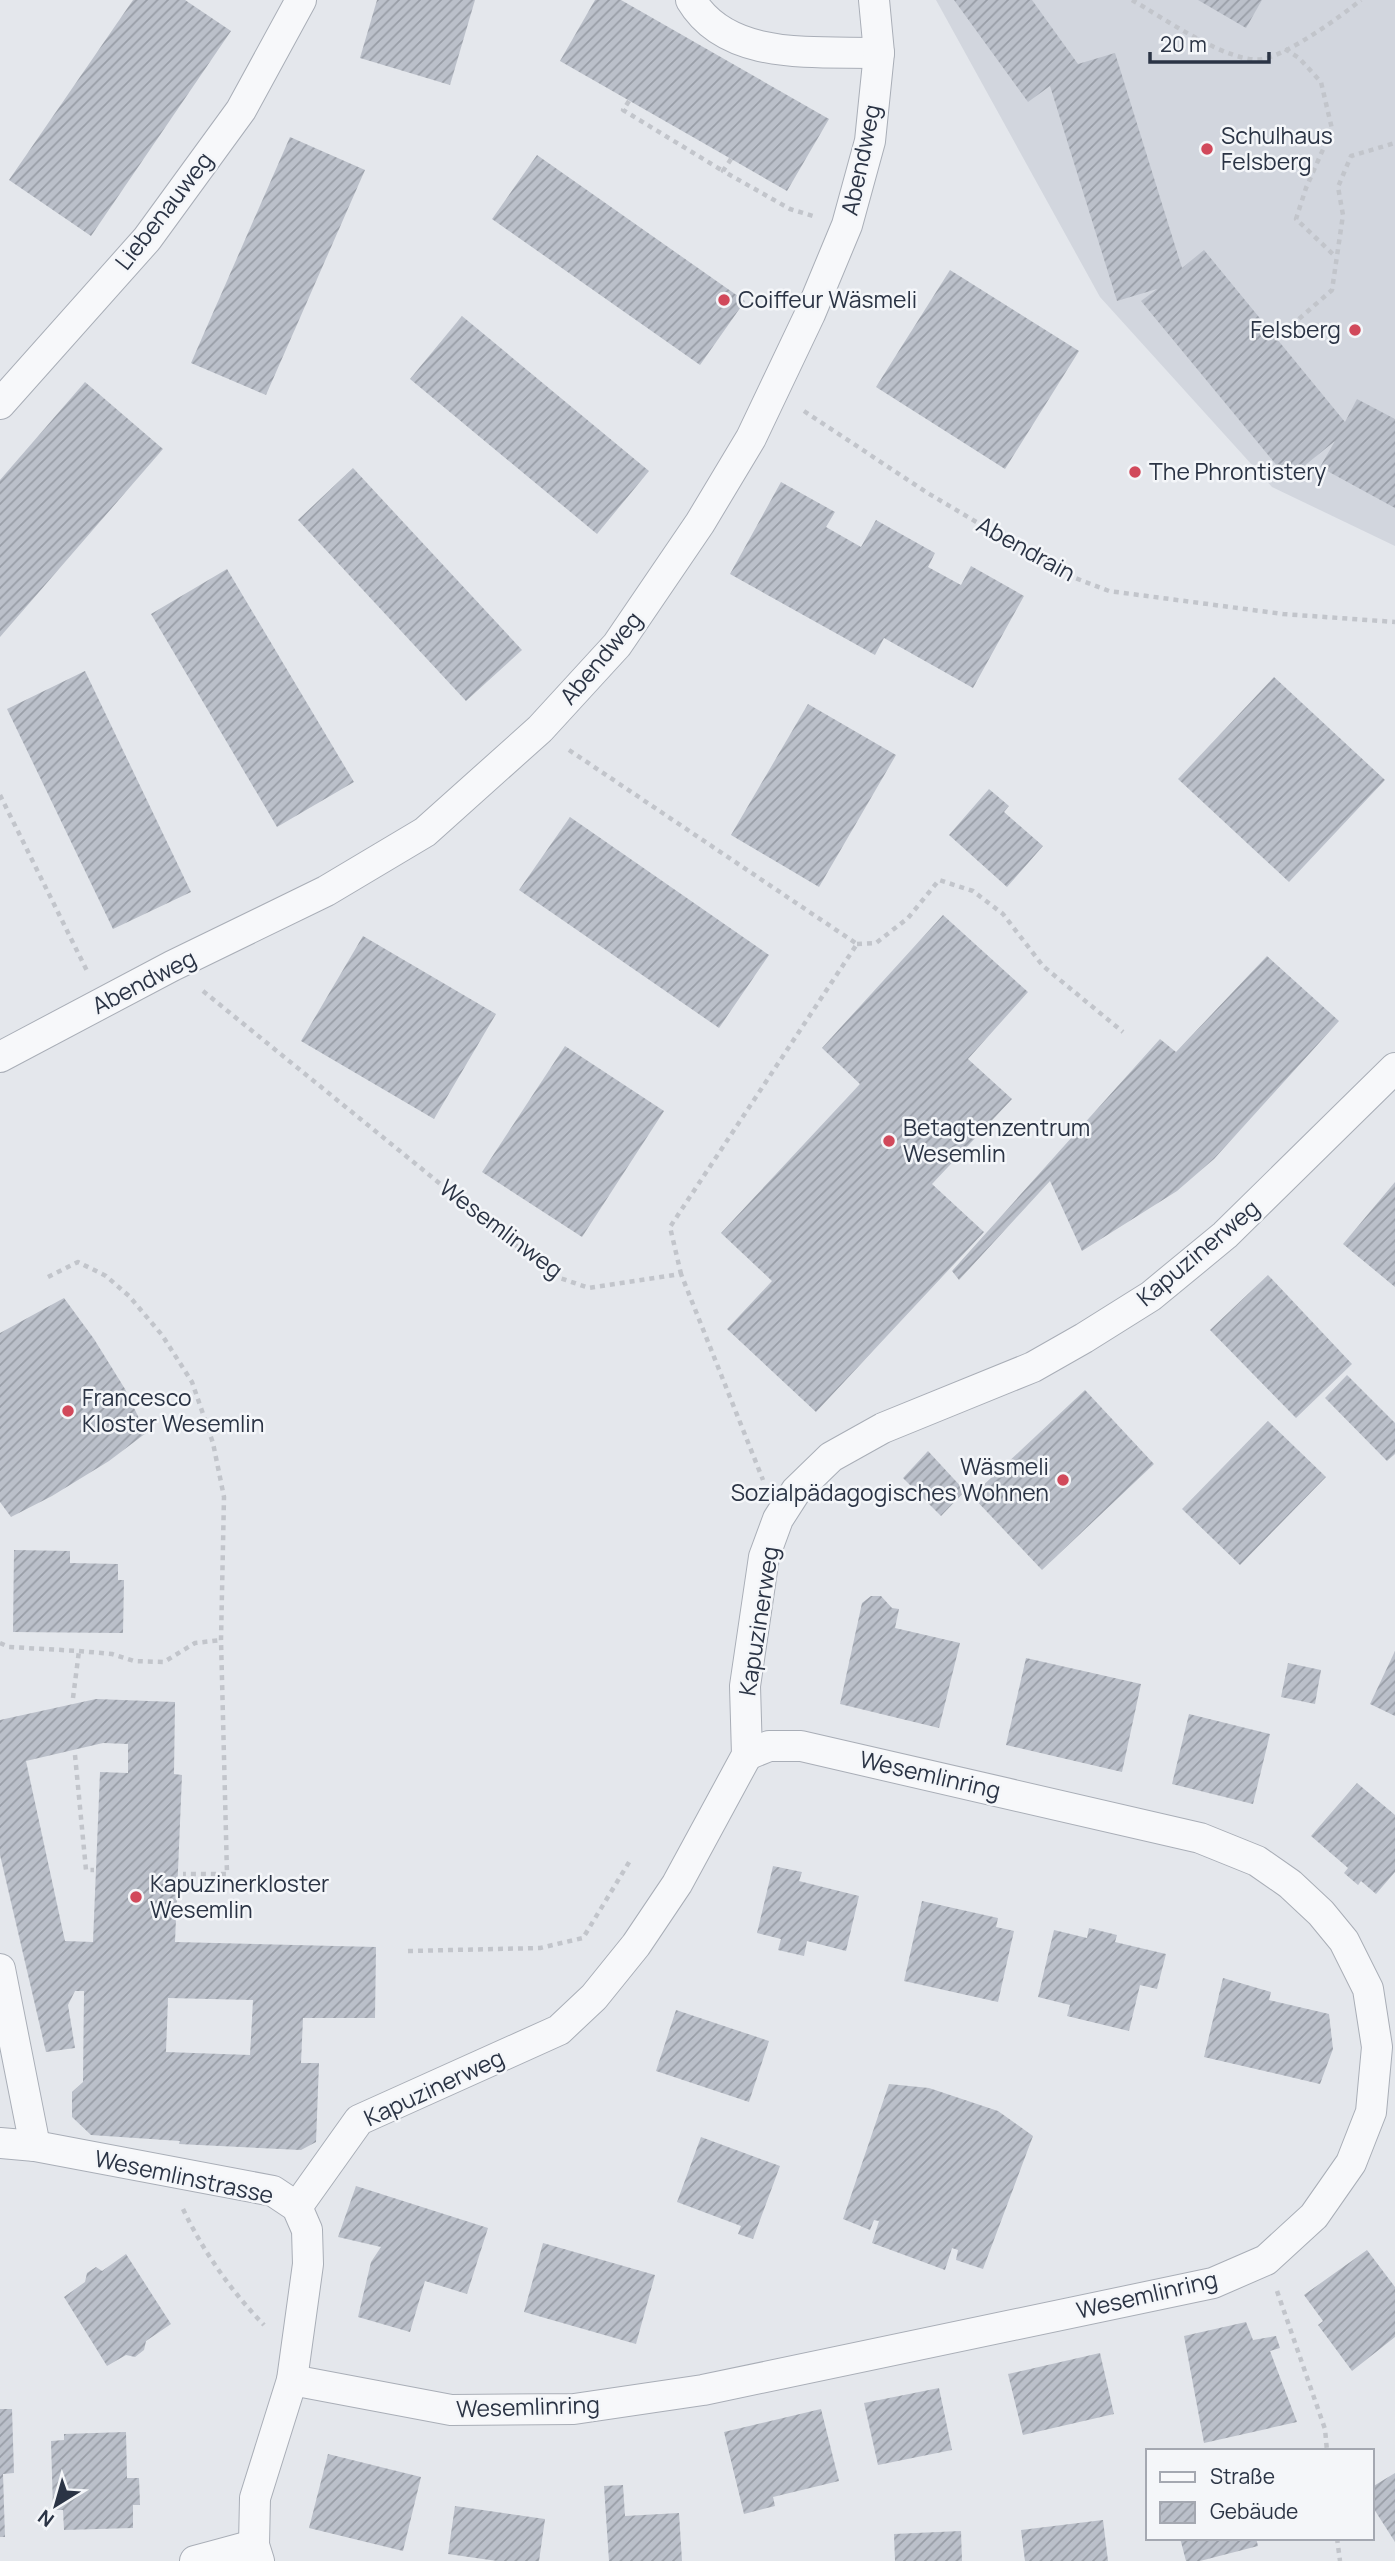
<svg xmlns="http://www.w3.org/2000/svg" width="1395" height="2561" viewBox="0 0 1395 2561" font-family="Manrope,sans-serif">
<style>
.built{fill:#d2d6de}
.building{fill:url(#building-hatch);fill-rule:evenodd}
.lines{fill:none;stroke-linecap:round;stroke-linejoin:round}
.minor-casing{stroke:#a9aeb7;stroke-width:32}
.path{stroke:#c2c5cb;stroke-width:4.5;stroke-dasharray:5 5;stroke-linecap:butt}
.minor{stroke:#f7f8fa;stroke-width:30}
.poi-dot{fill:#d1495b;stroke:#f4f6f9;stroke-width:2.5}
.labels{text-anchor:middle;stroke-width:5;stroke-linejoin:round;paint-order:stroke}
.poi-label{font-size:23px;fill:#2b3445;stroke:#f4f6f9;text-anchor:start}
.street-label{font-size:23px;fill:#2b3445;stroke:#f4f6f9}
</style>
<defs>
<pattern id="building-hatch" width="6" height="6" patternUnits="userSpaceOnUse" patternTransform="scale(1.75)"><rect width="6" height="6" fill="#bbc0ca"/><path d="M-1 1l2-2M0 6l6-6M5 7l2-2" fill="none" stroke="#989da6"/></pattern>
</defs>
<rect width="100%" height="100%" fill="#e4e7ec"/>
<polygon class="built" points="936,0 1395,0 1395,546 1272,487 1100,297"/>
<g class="building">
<polygon points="133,0 185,0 231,31 91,236 9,180"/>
<polygon points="377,0 475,0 450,85 360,58"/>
<polygon points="595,0 621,0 829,119 787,191 560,61"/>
<polygon points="954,0 1032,0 1078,64 1115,53 1182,268 1204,250 1345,422 1357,399 1395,419 1395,508 1320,467 1335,441 1288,479 1141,301 1157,289 1117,301 1050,86 1028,102"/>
<polygon points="1198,0 1262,0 1246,28"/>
<polygon points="290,137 365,170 266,395 191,363"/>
<polygon points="537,155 745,301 700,365 492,219"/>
<polygon points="950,270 1079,351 1005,469 876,387"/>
<polygon points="462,316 649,471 597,534 410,379"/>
<polygon points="85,382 163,449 0,637 0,480"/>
<polygon points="353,468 522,650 466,701 298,520"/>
<polygon points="781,482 835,512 826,527 861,547 876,520 935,553 928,567 961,585 971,566 1024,596 973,688 884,638 875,655 730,574"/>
<polygon points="227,569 354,782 277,827 151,614"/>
<polygon points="85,671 191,892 113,929 7,709"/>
<polygon points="1274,677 1385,780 1289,882 1178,779"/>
<polygon points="808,704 896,755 819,887 731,835"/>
<polygon points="989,789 1009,806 1004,812 1043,846 1007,887 949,835"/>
<polygon points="570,817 769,955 719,1028 519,890"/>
<polygon points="943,915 1028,992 968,1059 1012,1099 932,1184 984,1232 816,1412 727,1329 772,1281 721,1233 860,1084 822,1048"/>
<polygon points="363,936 496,1014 434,1119 301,1041"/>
<polygon points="1267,956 1339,1021 1214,1159 1177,1191 1082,1251 1050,1181 959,1280 952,1271 1160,1039 1176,1052"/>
<polygon points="565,1046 664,1111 582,1237 482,1172"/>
<polygon points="1395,1182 1395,1287 1343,1244"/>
<polygon points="1268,1275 1352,1364 1296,1418 1210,1330"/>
<polygon points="64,1298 94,1339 125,1389 146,1433 109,1461 52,1496 11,1517 0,1502 0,1333"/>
<polygon points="1347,1375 1395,1423 1395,1454 1387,1461 1325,1398"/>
<polygon points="1085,1390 1154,1464 1042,1570 972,1496"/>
<polygon points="1268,1421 1326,1477 1240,1565 1182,1509"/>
<polygon points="928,1451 965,1491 941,1516 903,1478"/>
<polygon points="14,1550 70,1551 70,1563 118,1564 118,1580 124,1580 123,1633 13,1632"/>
<polygon points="871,1596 881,1596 892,1608 899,1609 895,1628 960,1643 939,1728 840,1704 862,1603"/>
<polygon points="1395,1651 1395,1716 1370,1704"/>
<polygon points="1026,1658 1141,1684 1122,1772 1006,1745"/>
<polygon points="1288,1663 1321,1670 1315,1704 1281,1697"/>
<path d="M96,1699L175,1702L174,1774L182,1775L175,1942L376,1947L375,2018H303L301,2063H319L316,2142L301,2150L179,2144L180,2141L91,2135L72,2117V2092L83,2082L84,1991H75L68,2005L75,2048L46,2052L0,1855V1720ZM103,1743L128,1744V1773L100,1772L93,1942L65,1941L26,1761ZM168,1998L253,2000L250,2055L166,2052Z"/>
<polygon points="1189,1714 1270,1734 1253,1804 1172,1784"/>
<polygon points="1357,1783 1395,1815 1395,1872 1376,1894 1361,1881 1358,1885 1344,1873 1348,1868 1311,1836"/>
<polygon points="773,1866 802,1872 799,1881 859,1896 846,1951 807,1941 804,1956 778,1950 781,1939 757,1933"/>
<polygon points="922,1901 998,1918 996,1927 1014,1931 998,2002 904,1981"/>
<polygon points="1089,1928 1117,1935 1115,1942 1166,1954 1157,1989 1140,1985 1129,2031 1067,2016 1070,2005 1038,1997 1054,1930 1087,1938"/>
<polygon points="1223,1978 1271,1992 1269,2000 1329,2014 1333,2049 1320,2084 1204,2057"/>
<polygon points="676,2010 769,2041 749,2102 656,2071"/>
<polygon points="889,2084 929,2088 998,2111 1033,2136 983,2269 956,2260 958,2250 952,2248 945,2270 872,2243 879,2221 874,2220 870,2230 843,2219"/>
<polygon points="701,2137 780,2166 753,2239 738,2234 741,2226 677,2202"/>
<polygon points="356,2186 488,2228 467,2294 425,2281 410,2332 358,2317 371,2262 381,2247 338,2237"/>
<polygon points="543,2243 655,2275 636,2344 524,2312"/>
<polygon points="1367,2250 1395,2287 1395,2337 1352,2371 1318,2325 1323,2321 1304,2295"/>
<polygon points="126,2254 171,2324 146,2341 144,2350 135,2357 126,2355 107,2366 64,2297 85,2282 87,2273 96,2267 102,2271"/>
<polygon points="1246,2322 1253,2340 1276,2336 1280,2348 1270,2351 1297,2422 1204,2443 1184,2336"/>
<polygon points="1100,2353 1114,2414 1023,2435 1008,2374"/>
<polygon points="939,2388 952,2450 878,2465 864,2403"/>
<polygon points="0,2409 12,2409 14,2473 3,2474 5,2537 0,2537"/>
<polygon points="821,2409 839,2481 773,2497 775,2506 744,2514 724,2432"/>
<polygon points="126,2432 127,2478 139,2478 140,2505 133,2505 133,2528 64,2530 63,2510 53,2510 51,2441 64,2440 64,2434"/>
<polygon points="328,2454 421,2477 403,2551 309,2528"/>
<polygon points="1395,2473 1395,2542 1372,2506 1372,2487"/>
<polygon points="623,2485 625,2516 679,2513 682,2561 609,2561 604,2486"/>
<polygon points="455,2506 545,2519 539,2561 497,2561 448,2554"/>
<polygon points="1103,2520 1108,2561 1025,2561 1021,2530"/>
<polygon points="961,2531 962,2561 895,2561 894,2534"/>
<polygon points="1180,2538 1256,2538 1258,2546 1200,2561 1186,2561"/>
</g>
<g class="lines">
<g class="minor-casing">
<g id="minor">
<path d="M691,0C728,62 817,51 879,53"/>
<polyline points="0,404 147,239 241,110 301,0"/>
<polyline points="0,1057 172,966 326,891 425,832 540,729 617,645 700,523 751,438 810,314 847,225 870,141 879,53 874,0"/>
<polyline points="0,1969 35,2146"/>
<polyline points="0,2143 35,2146 273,2191 297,2207 307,2230 308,2264 292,2380 255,2498 254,2545 259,2561"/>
<polyline points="297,2207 359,2120 559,2030 594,1997 636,1945 677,1884 747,1755 745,1686 764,1557 778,1519 796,1491 831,1457 883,1428 1033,1367 1084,1338 1151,1296 1225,1235 1395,1068"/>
<polyline points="292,2380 451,2410 574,2409 703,2390 1213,2283 1266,2260 1314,2216 1351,2163 1371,2112 1377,2047 1368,1989 1344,1941 1321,1913 1290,1884 1257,1861 1200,1838 801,1746 769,1746 747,1755"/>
<polyline points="195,2561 254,2545"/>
</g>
</g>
<g class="path">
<path d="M1132,0C1162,17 1230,65 1263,59C1289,54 1340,17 1361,0"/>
<polyline points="1285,49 1299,58 1321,82 1332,129 1306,188 1296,219 1336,257"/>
<polyline points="629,101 623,110 723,171"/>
<polyline points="731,159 723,171 790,209 813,216"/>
<polyline points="1284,332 1332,290 1343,215 1338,187 1351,156 1395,143"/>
<polyline points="804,411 926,492 1062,573 1109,591 1283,614 1395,622"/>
<polyline points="569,750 857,944 670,1227 681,1274"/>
<polyline points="0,795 88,973"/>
<polyline points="857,944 876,943 908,918 939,880 973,891 1003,914 1043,966 1123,1032"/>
<polyline points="203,991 529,1256 557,1277 589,1288 681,1274 763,1480"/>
<polyline points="48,1277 78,1262 106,1276 129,1296 162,1335 192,1382 213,1443 224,1497 221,1640 227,1874 183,1874"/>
<polyline points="0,1643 9,1647 79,1651 112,1654 134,1661 164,1662 195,1643 221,1640"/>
<polyline points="73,1698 79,1651"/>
<polyline points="75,1755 86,1870 94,1870"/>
<polyline points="408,1951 540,1948 583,1938 631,1859"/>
<path d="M183,2209C203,2251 231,2291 264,2325"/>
<polyline points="1277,2291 1325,2429 1327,2451"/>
<polyline points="1337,2538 1340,2561"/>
</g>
<use href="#minor" class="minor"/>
</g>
<g class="poi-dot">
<circle cx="1207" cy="149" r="7"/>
<circle cx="724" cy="300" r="7"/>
<circle cx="1355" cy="330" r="7"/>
<circle cx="1135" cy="472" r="7"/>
<circle cx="889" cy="1141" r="7"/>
<circle cx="68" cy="1411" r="7"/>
<circle cx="1063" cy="1480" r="7"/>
<circle cx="136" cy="1897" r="7"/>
</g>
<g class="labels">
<g class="poi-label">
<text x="1221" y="144">Schulhaus<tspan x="1221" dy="26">Felsberg</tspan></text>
<text x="738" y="308">Coiffeur Wäsmeli</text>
<text x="1341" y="338" text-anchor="end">Felsberg</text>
<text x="1149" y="480">The Phrontistery</text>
<text x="903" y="1136">Betagtenzentrum<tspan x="903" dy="26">Wesemlin</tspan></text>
<text x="82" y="1406">Francesco<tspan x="82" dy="26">Kloster Wesemlin</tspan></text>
<text x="1049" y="1475" text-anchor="end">Wäsmeli<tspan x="1049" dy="26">Sozialpädagogisches Wohnen</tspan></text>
<text x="150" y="1892">Kapuzinerkloster<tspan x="150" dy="26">Wesemlin</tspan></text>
</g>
<g class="street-label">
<text transform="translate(861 160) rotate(-78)" y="8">Abendweg</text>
<text transform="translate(164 211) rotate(-52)" y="8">Liebenauweg</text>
<text transform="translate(1026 549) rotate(29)" y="8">Abendrain</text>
<text transform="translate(601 658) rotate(-50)" y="8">Abendweg</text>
<text transform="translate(144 982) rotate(-27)" y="8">Abendweg</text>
<text transform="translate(501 1229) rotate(37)" y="8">Wesemlinweg</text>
<text transform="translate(1198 1253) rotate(-40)" y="8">Kapuzinerweg</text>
<text transform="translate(759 1621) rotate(-81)" y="8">Kapuzinerweg</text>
<text transform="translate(930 1775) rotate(13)" y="8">Wesemlinring</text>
<text transform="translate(434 2088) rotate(-25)" y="8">Kapuzinerweg</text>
<text transform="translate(184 2177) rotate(12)" y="8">Wesemlinstrasse</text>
<text transform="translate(1147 2295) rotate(-13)" y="8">Wesemlinring</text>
<text transform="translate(528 2407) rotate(-2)" y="8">Wesemlinring</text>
</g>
</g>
<rect x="1146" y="2449" width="228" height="91" fill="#f4f6f9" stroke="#a4a8b1" stroke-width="2"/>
<rect x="1160" y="2472" width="35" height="10" fill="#f7f8fa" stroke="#a4a8b1" stroke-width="2"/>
<text x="1210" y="2484" font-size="21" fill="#2b3445">Straße</text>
<rect x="1160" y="2502" width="35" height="21" fill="url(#building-hatch)" stroke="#a4a8b1" stroke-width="2"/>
<text x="1210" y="2519" font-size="21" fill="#2b3445">Gebäude</text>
<g transform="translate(56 2505) rotate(217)" stroke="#f4f6f9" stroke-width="5" paint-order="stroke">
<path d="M0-5L12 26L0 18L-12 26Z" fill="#2b3445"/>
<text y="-10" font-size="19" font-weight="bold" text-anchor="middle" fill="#2b3445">N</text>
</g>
<path d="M1150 52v10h119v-10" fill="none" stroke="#2b3445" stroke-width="3.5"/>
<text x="1160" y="52" font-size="21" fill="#2b3445" stroke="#f4f6f9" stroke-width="5" paint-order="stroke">20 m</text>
</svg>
